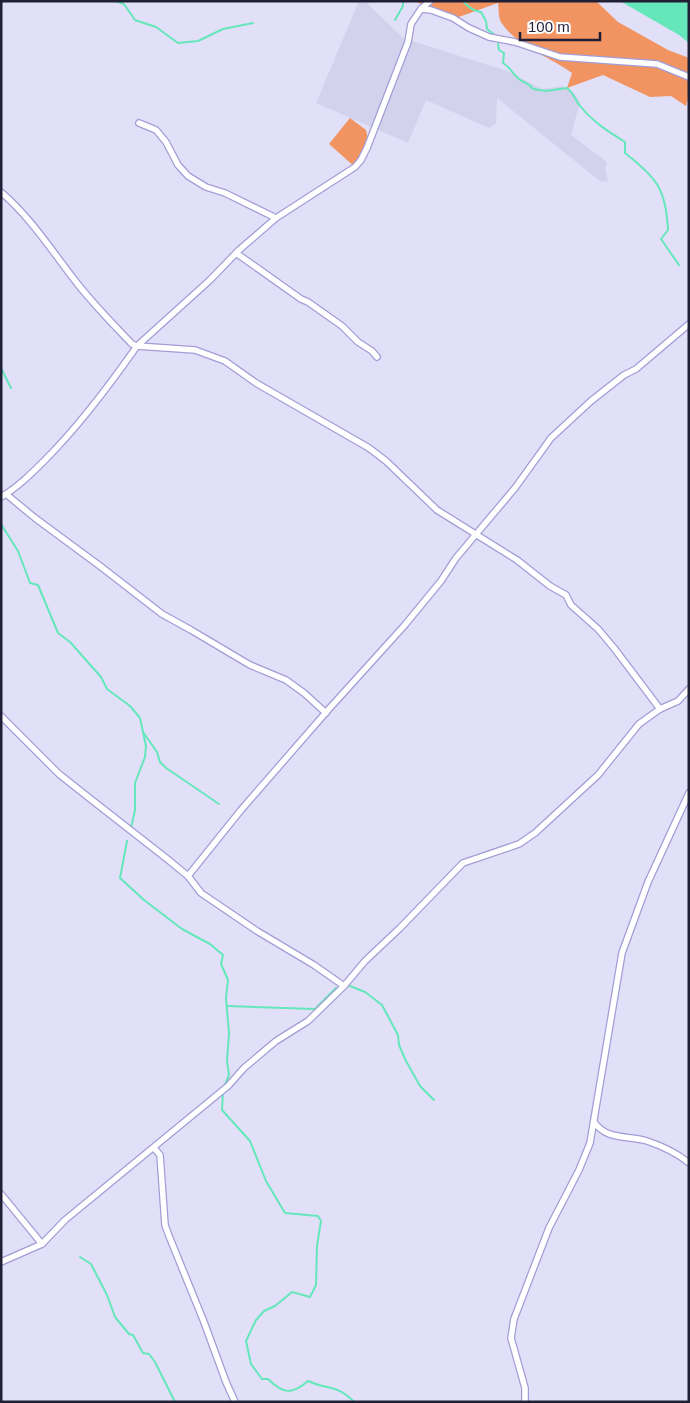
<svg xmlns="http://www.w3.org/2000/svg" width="690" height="1403" viewBox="0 0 690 1403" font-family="Helvetica,sans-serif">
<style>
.built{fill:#d3d2ec}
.forest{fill:#f29461}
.water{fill:#65e7bb}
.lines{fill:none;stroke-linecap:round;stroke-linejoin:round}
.stream{stroke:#65e7bb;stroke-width:2}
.minor-casing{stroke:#a29dd6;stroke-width:8}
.minor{stroke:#fff;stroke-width:5.5}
</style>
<rect width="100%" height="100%" fill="#e1e0f8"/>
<polygon class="built" points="359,1 365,1 403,38 507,71 542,89 562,86 575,94 580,102 571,135 607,162 605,169 608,181 601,182 497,98 496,123 489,128 426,100 408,143 316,103"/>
<g class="forest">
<path d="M414,1H596L618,22L668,50L689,58V94L686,106L671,96L650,97L603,75L567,88L572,73C549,56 517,47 501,22C498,17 499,9 498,3L456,18Z"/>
<polygon points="350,118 366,130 369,144 355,167 329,144"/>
</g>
<polygon class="water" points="620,1 689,1 689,43 679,35"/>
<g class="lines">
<g class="stream">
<polyline points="116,1 124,4 135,20 156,27 178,43 198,41 223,29 253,23"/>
<path d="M463,1C468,7 473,11 481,12L486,21L487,29L496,36"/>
<polyline points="395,20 403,6 403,1"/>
<path d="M498,44L499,50L504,53L503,63C510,67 513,74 519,79C524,83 529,83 533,89L546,91L567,88C576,95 574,100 581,107C593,122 609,132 625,142V153C657,178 666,189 668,230L661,239L679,265"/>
<polyline points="1,368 11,388"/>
<polyline points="1,524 18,551 30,583 38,585 58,633 70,642 101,677 107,689 130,706 140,718 146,746 145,757 135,783 135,810 131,828"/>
<polyline points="143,732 157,752 160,762 166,768 219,804"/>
<polyline points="127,841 120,878 144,900 182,929 210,944 223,955 221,964 228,980 226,998 229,1033 227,1061 229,1075 224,1087"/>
<polyline points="350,986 365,992 382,1005 398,1035 399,1045 406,1061 420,1086 434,1100"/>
<polyline points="227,1006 315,1009 336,988"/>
<path d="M223,1091L222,1110L250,1141L266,1181L285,1213L318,1216L321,1221L317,1246L316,1285L310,1297L292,1292L275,1306L264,1311L256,1320L246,1341L251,1364L262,1379H268C283,1394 292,1395 308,1381C327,1390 337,1384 354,1402"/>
<polyline points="80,1257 91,1264 107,1295 115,1317 129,1334 133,1335 143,1353 149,1354 155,1362 175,1402"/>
</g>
<g class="minor-casing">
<g id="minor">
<polyline points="421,9 430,1"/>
<polyline points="689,77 657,64 560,57 515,42 489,37 469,28 453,18 431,10 421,9 411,24 408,42 367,148 361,160 355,167 276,218 239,250 210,280 137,346 195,350 225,361 256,383 369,448 386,461 437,510 517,560 550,586 566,595 571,605 598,629 614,648 660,709 678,701 689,689"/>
<polyline points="139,123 156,130 166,142 178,165 188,176 206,187 225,193 276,218"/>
<path d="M1,192C30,217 50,248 73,278C91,302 111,322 132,344L137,346C109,386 80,425 45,460C32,473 17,488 1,497"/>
<polyline points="236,253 301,299 308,302 342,326 358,342 372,351 377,357"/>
<polyline points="6,494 35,518 100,566 162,614 191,630 250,665 286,680 304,693 326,713"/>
<polyline points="1,716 59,774 88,797 166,858 188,876 201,893 257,931 314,965 344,986"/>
<polyline points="188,876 241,810 328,710 404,626 441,581 456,558 515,488 551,438 591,401 624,375 636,369 689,324"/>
<path d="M594,1122C607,1141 629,1135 647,1141C662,1146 677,1153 689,1163"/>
<polyline points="154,1148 160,1155 165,1225 169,1236 204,1322 226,1382 235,1402"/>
<polyline points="1,1194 42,1244"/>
<polyline points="1,1262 42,1244 65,1220 228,1086 244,1068 276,1041 308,1021 344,986 365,961 400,928 463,863 519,844 535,833 598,775 639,724 660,709"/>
<polyline points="524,1402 525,1400 525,1388 511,1338 514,1319 549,1228 579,1170 590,1143 622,953 648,882 689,793"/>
</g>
</g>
<use href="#minor" class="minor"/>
</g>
<rect width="690" height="1403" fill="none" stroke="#211f35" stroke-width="5"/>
<path d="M520 32v8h80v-8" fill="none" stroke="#211f35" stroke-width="2.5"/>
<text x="528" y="32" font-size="15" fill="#211f35" stroke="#ffffff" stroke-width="4" paint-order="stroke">100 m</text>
</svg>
